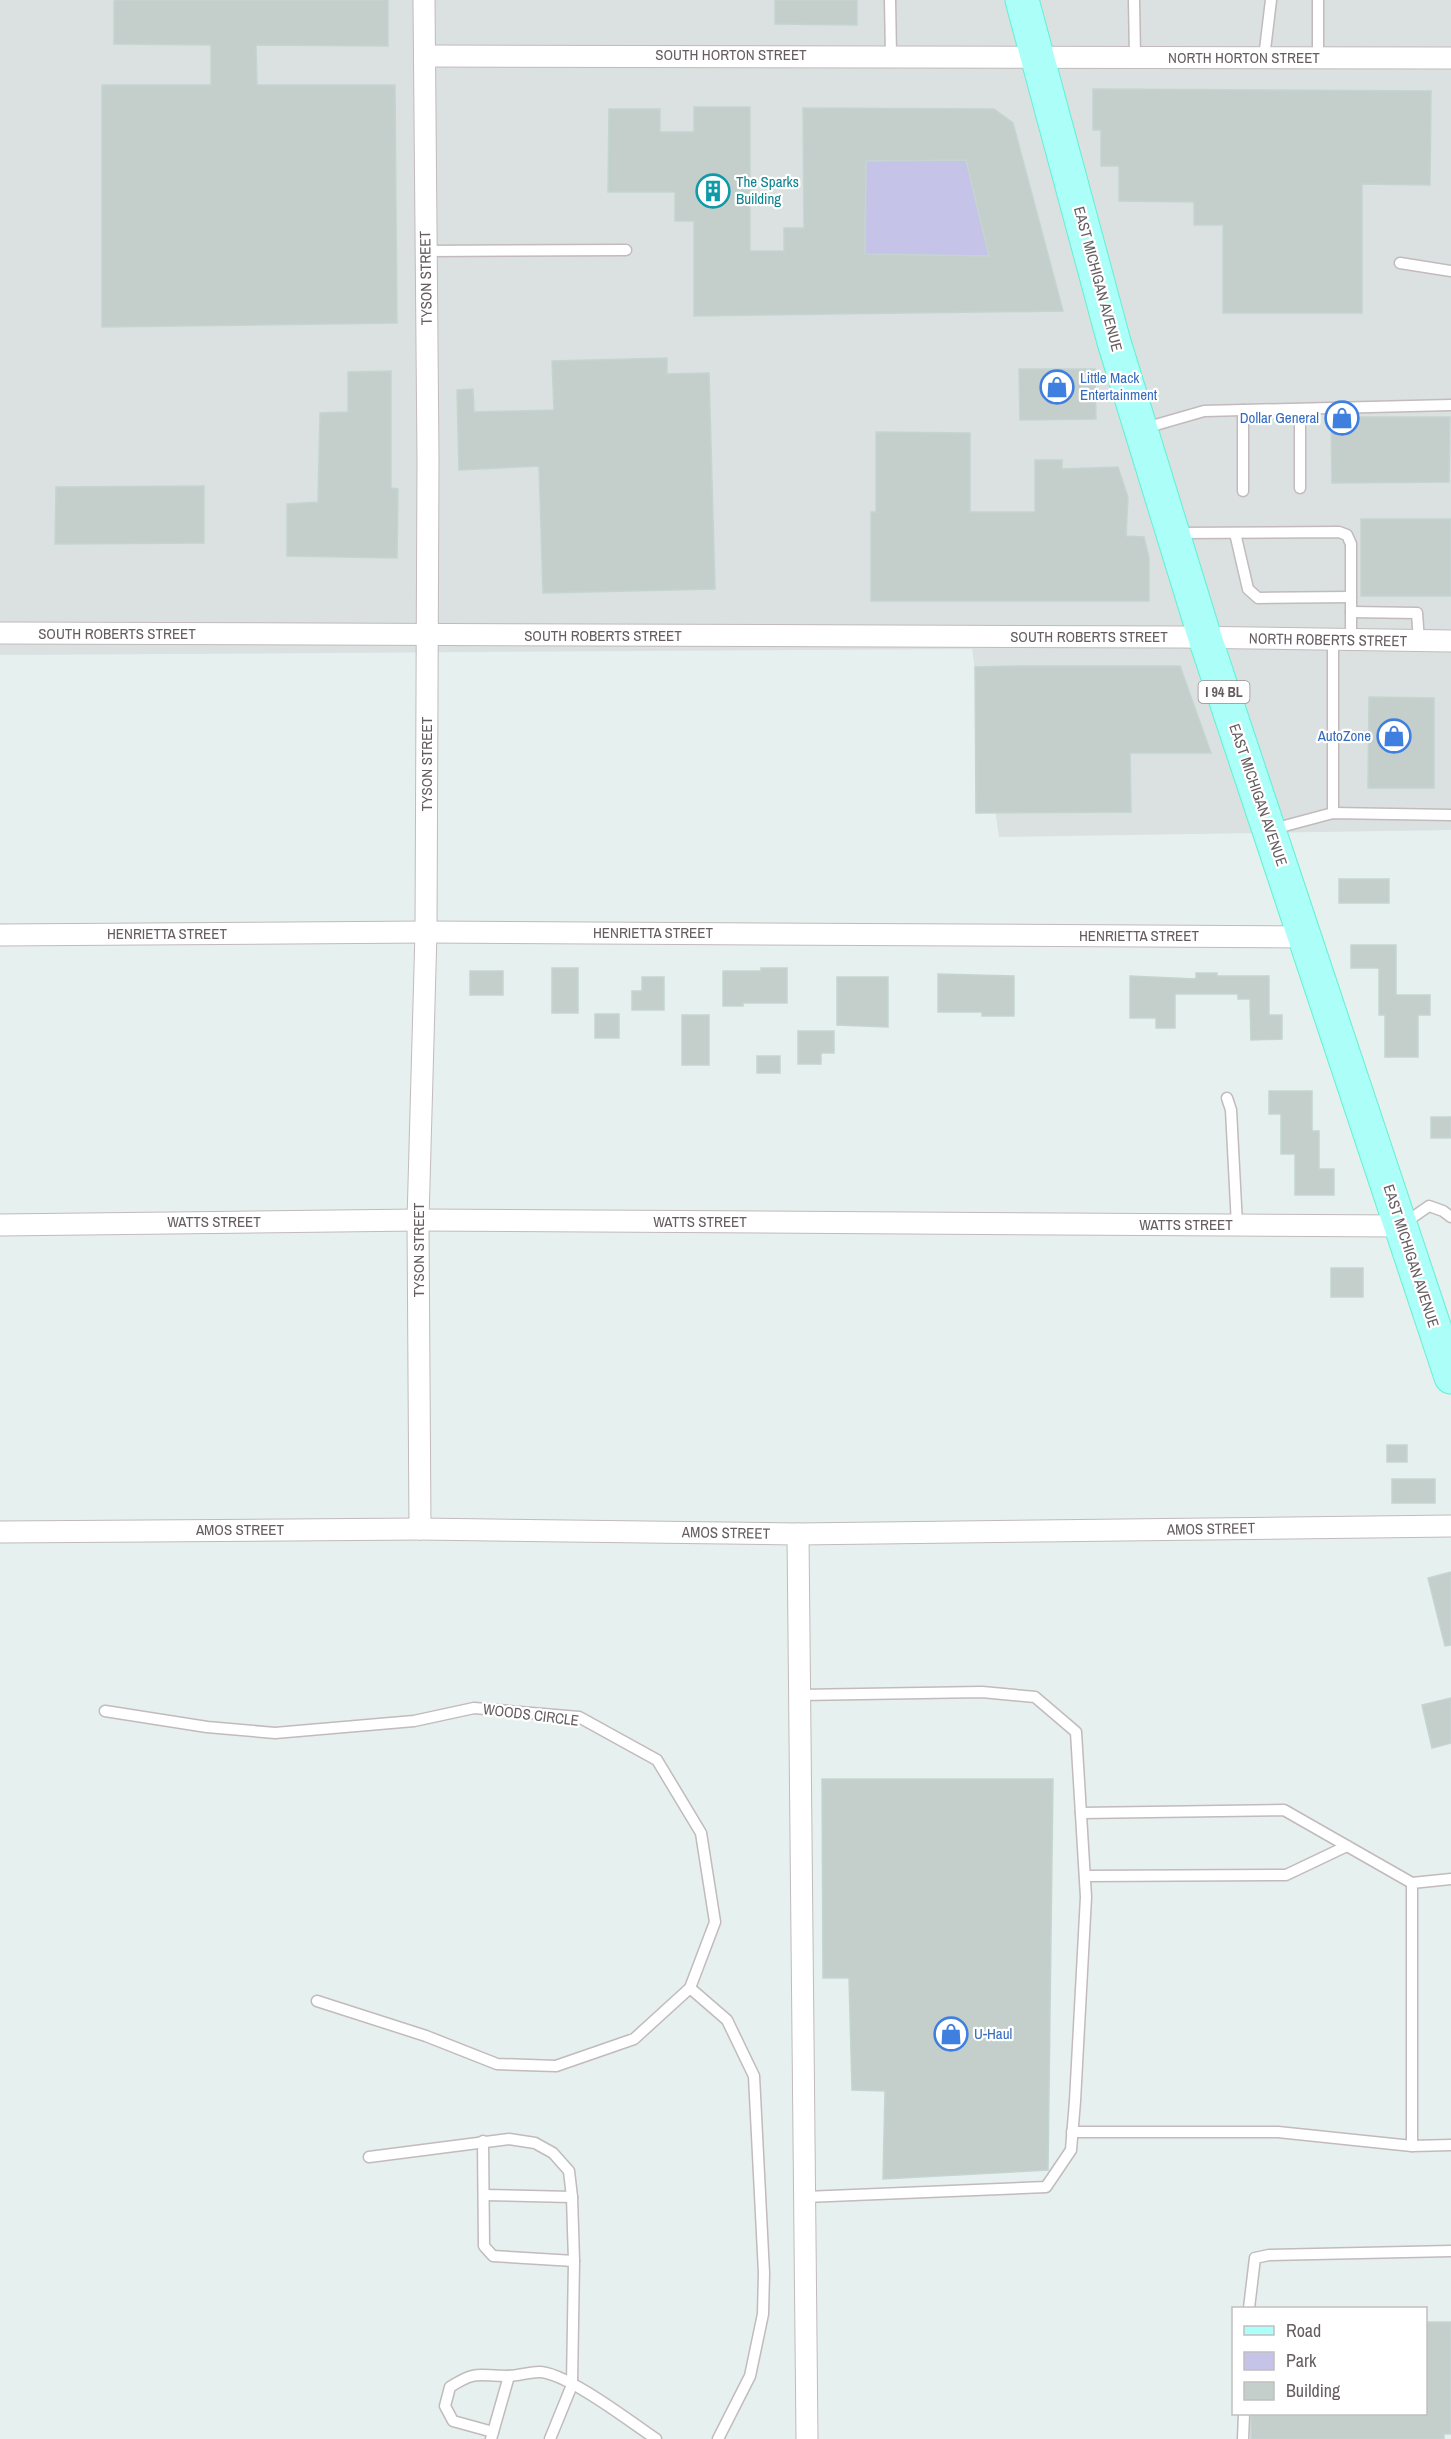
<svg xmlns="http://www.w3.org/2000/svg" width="1451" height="2439" viewBox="0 0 1451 2439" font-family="'Archivo Narrow',sans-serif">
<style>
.industrial{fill:#dae1e0}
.green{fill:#c5c3e7}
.building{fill:#c4cecb;stroke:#c4d5d1;stroke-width:1.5;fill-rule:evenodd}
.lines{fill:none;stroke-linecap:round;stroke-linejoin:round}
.lane-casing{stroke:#c2babd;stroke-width:13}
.street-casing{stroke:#c2babd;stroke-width:23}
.primary-casing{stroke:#5df2d3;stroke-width:35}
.lane{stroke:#fff;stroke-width:10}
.street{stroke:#fff;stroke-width:21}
.primary{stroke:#acfff8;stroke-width:33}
.labels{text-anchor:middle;stroke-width:4.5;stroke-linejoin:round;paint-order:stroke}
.shield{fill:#fff;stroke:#948e90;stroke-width:1.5}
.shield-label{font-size:14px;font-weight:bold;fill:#665d61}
.street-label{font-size:15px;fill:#665d61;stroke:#fff}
.culture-label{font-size:15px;fill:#0d838f;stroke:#fff;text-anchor:start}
.shop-label{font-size:15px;fill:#366cbe;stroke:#fff;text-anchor:start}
</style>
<rect width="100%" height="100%" fill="#e6f0ee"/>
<polygon class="industrial" points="0,0 1451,0 1451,830 999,837 972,649 0,655"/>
<polygon class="green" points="966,160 989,256 865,254 866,161"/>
<g class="building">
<polygon points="114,0 388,0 388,46 256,45 257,85 395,85 397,323 102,327 102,85 211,85 211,45 114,44"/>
<polygon points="775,0 857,0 857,25 775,24"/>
<polygon points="1093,89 1431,91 1430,185 1362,184 1362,313 1223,313 1223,225 1194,225 1194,202 1119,201 1119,166 1101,166 1101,130 1093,130"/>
<path d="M694,107H750V251H784V228H804L803,108L994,109L1013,123L1063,311L694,316V221H675V192H608L609,109H660V132H694ZM966,160L989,256L865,254L866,161Z"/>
<polygon points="667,358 667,374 709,373 715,589 543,593 539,466 459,470 457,390 473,389 474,412 554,410 552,361"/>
<polygon points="1019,369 1095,369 1096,419 1020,420"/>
<polygon points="391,371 391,488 398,489 397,558 287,556 287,504 318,502 320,413 348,412 348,372"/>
<polygon points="1331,417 1450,417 1449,482 1332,483"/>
<polygon points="876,432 970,433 970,512 1035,512 1035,460 1062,460 1062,469 1118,467 1128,497 1126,536 1144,537 1149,558 1149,601 871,601 871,512 876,512"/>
<polygon points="204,486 204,543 55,544 56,487"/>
<rect x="1361" y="519" width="90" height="77"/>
<polygon points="1017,666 1180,666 1211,753 1130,753 1131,812 976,813 975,667"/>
<polygon points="1369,697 1434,698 1434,788 1368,788"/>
<rect x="1339" y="879" width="50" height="24"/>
<polygon points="1351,945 1396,945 1396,995 1430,995 1430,1015 1418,1015 1418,1057 1385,1057 1385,1015 1379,1015 1379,968 1351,968"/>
<rect x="552" y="968" width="26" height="45"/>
<polygon points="761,968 787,968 787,1003 743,1003 743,1006 723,1006 723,971 761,971"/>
<rect x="470" y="971" width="33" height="24"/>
<polygon points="1196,973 1217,973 1217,976 1269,976 1269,1015 1282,1015 1282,1039 1251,1040 1250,999 1238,999 1238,994 1175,994 1175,1028 1156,1028 1156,1018 1130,1018 1130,976 1196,979"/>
<polygon points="938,974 1014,976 1014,1016 982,1016 982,1012 938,1012"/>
<polygon points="642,977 664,977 664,1010 632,1010 632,991 642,991"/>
<polygon points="837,977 888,977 888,1027 837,1025"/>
<rect x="595" y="1014" width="24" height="24"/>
<rect x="682" y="1015" width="27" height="50"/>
<polygon points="798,1031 834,1031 834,1053 821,1053 821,1064 798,1064"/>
<rect x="757" y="1056" width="23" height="17"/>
<polygon points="1269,1091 1312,1091 1312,1131 1319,1131 1319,1169 1334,1169 1334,1195 1295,1195 1295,1154 1281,1154 1281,1114 1269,1114"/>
<rect x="1431" y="1117" width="20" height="21"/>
<rect x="1331" y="1268" width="32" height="29"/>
<rect x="1387" y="1445" width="20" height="17"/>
<rect x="1392" y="1479" width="43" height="24"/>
<polygon points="1451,1572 1451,1645 1445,1646 1428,1578"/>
<polygon points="1451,1698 1451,1743 1432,1748 1422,1705"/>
<polygon points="822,1779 1053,1779 1048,2170 883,2179 885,2091 852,2090 849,1978 823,1978"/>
<polygon points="1425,2322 1451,2322 1451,2434 1444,2434 1444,2439 1251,2439 1251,2414 1425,2414"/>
</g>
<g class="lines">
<g class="lane-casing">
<g id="lane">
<polyline points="890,0 891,55"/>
<polyline points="1134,0 1135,57"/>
<polyline points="1318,0 1318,58"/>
<polyline points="1264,58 1271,0"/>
<polyline points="426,251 626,250"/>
<polyline points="1400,263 1451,271"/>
<polyline points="1300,409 1300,488"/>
<polyline points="1243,410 1243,491"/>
<polyline points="1145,428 1204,411 1451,405"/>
<polyline points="1176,533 1339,532 1347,535 1351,544 1351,640"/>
<polyline points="1235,533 1248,589 1258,598 1351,597"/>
<polyline points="1351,612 1417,613 1419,641"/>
<polyline points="1333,640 1333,813"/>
<polyline points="1273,829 1333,813 1451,815"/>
<polyline points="1227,1098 1231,1110 1237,1225"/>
<polyline points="1403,1224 1429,1206 1443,1211 1451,1217"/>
<polyline points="800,1695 982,1692 1035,1697 1076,1732 1086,1897 1075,2101 1071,2150 1046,2187 805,2197"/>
<polyline points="105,1711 207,1727 275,1733 414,1721 474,1708 579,1717 657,1760 701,1833 715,1922 690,1988 634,2039 556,2066 497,2064 426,2036 317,2001"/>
<polyline points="1081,1813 1284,1810 1412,1883"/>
<polyline points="1085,1876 1286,1875 1347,1846"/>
<polyline points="1451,1879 1412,1883 1412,2146 1451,2145"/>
<polyline points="690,1988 727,2020 754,2076 764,2273 763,2314 750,2376 718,2439"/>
<polyline points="1072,2132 1278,2132 1412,2146"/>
<polyline points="483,2141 484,2246 493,2256 574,2261"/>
<polyline points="369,2157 509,2139 535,2143 553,2153 569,2171 572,2197 574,2261 572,2385 550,2439"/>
<polyline points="484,2195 572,2197"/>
<polyline points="1249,2308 1255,2258 1269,2255 1451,2251"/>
<path d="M493,2432L453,2421L445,2406L450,2387C477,2370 477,2376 507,2376C518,2376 529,2372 539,2372C566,2372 632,2423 656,2439"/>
<polyline points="491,2439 509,2376"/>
<polyline points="1243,2439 1244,2414"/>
</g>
</g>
<g class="street-casing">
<g id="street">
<polyline points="425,56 1451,58"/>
<polyline points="0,633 1180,637 1451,641"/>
<polyline points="0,935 426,932 1307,937"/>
<polyline points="0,1225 418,1220 1400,1226"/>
<polyline points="420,1529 418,1220 426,932 428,459 424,0"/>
<polyline points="0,1532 420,1529 798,1534 1451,1526"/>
<polyline points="798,1534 807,2439"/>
</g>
</g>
<g class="primary-casing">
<polyline id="primary" points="1022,0 1114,342 1205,638 1451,1377"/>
</g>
<use href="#lane" class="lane"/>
<use href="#street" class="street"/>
<use href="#primary" class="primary"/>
</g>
<defs>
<g id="building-ring" transform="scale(1.725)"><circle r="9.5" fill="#fff" stroke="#0f9aa8" stroke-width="1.5"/><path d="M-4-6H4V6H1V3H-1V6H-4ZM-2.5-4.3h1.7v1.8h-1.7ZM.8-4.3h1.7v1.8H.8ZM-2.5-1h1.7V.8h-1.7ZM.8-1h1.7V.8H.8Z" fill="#0f9aa8"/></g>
<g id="shop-ring" transform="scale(1.725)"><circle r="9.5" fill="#fff" stroke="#3f7fe0" stroke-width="1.5"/><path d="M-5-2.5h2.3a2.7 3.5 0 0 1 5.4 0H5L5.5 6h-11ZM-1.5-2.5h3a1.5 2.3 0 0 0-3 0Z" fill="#3f7fe0"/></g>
</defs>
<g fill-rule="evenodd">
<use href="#building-ring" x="713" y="191"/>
<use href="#shop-ring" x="1057" y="387"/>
<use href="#shop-ring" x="1342" y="418"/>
<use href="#shop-ring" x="1394" y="736"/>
<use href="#shop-ring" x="951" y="2034"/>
</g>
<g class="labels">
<rect class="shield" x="1198.5" y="681" width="51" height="22" rx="4.5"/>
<g class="shield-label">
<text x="1224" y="697">I 94 BL</text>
</g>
<g class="street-label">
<text x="731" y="60">SOUTH HORTON STREET</text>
<text x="1244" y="63">NORTH HORTON STREET</text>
<text transform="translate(426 278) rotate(-91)" y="5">TYSON STREET</text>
<text transform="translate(1098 279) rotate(75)" y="5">EAST MICHIGAN AVENUE</text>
<text x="117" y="639">SOUTH ROBERTS STREET</text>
<text x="603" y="641">SOUTH ROBERTS STREET</text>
<text x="1089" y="642">SOUTH ROBERTS STREET</text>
<text transform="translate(1328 640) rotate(1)" y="5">NORTH ROBERTS STREET</text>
<text transform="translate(427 764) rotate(-90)" y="5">TYSON STREET</text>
<text transform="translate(1258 795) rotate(71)" y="5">EAST MICHIGAN AVENUE</text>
<text x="653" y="938">HENRIETTA STREET</text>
<text x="167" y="939">HENRIETTA STREET</text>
<text x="1139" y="941">HENRIETTA STREET</text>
<text x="214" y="1227">WATTS STREET</text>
<text x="700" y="1227">WATTS STREET</text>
<text x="1186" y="1230">WATTS STREET</text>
<text transform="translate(419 1250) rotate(-90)" y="5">TYSON STREET</text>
<text transform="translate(1411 1256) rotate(72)" y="5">EAST MICHIGAN AVENUE</text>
<text transform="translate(1211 1529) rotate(-1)" y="5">AMOS STREET</text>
<text x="240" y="1535">AMOS STREET</text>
<text transform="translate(726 1533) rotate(1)" y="5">AMOS STREET</text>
<text transform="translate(531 1715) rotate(7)" y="5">WOODS CIRCLE</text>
</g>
<g class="culture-label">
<text x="736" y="187">The Sparks<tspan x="736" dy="17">Building</tspan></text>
</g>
<g class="shop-label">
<text x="1080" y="383">Little Mack<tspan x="1080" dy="17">Entertainment</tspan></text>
<text x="1319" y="423" text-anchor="end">Dollar General</text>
<text x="1371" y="741" text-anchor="end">AutoZone</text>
<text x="974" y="2039">U-Haul</text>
</g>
</g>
<rect x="1232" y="2307" width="195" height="108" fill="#ffffff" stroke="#c2bec0" stroke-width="1.5"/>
<rect x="1244" y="2326" width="30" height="9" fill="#acfff8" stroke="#c2bec0" stroke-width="1.5"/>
<text x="1286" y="2337" font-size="18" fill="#665d61">Road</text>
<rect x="1244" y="2352" width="30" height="18" fill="#c5c3e7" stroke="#c2bec0" stroke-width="1.5"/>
<text x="1286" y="2367" font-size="18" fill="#665d61">Park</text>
<rect x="1244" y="2382" width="30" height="18" fill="#c4cecb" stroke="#c2bec0" stroke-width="1.5"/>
<text x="1286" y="2397" font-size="18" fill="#665d61">Building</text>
</svg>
